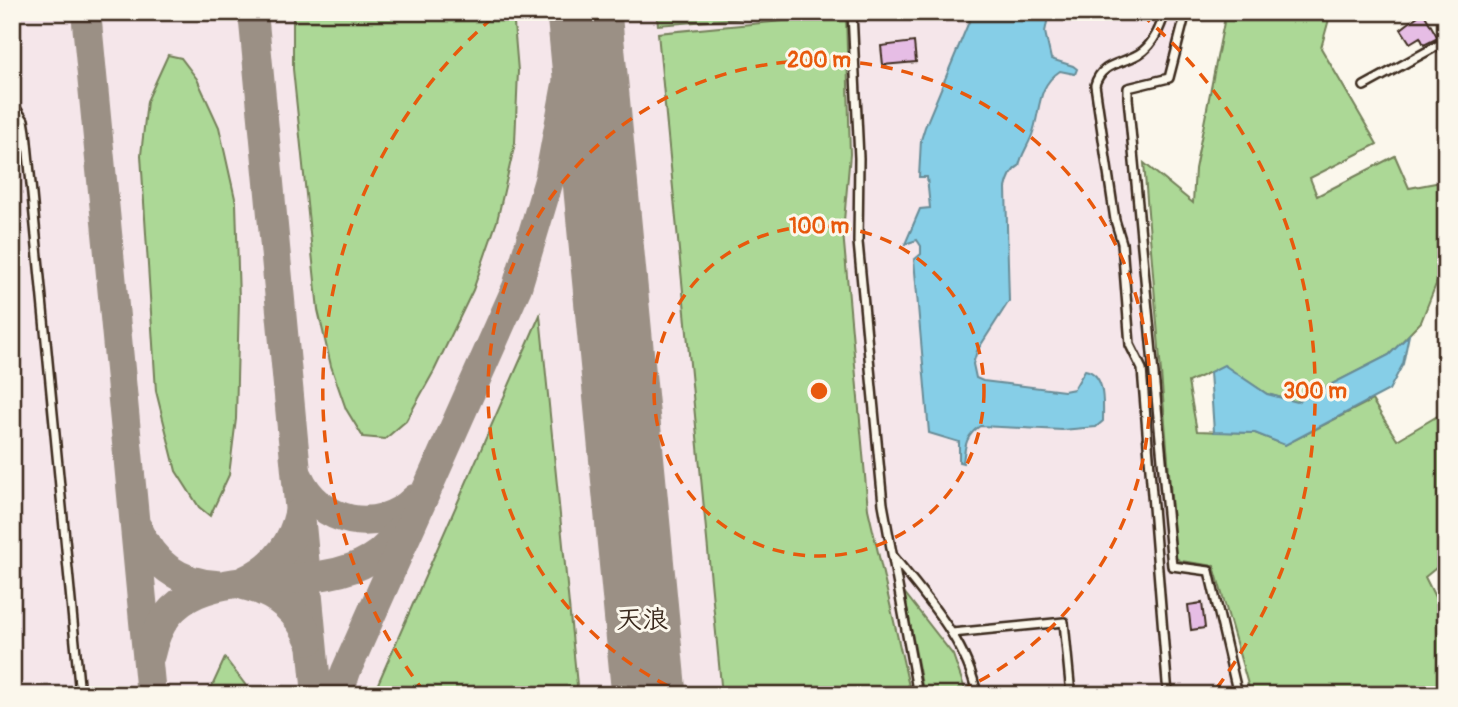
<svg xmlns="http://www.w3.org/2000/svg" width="1458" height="707" viewBox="0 0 1458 707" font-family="Pangolin,'Klee One',sans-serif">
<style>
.built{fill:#f5e6ea}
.green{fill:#acd896;stroke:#74815a;stroke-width:2}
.water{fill:#86cee7;stroke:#688c97;stroke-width:2}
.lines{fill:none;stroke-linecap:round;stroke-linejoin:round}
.taxiway{stroke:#9b9085;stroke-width:30}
.runway{stroke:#9b9085;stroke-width:75}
.building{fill:#e6bde5;stroke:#3b2a1e;stroke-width:2}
.lane-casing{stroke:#3b2a1e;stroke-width:12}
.lane{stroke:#fbf7ec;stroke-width:7}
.ring{fill:none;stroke:#e8590c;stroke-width:3.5;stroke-dasharray:12 9}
.labels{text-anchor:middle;stroke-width:6;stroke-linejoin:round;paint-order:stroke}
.quarter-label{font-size:26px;font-weight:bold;fill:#3b2a1e;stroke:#fbf7ec}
.centre{fill:#e8590c;stroke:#fbf7ec;stroke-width:3.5}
.ring-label{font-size:21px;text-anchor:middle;font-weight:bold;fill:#e8590c;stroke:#fbf7ec;stroke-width:6;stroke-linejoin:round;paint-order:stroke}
</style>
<rect width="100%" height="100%" fill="#fbf7ec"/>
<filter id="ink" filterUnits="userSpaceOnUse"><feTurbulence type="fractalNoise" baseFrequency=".0143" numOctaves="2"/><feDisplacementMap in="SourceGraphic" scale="14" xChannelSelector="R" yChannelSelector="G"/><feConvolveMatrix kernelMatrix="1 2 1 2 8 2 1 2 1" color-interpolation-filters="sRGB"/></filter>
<g filter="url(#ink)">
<polygon class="built" points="12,12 1181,12 1164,77 1123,83 1168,570 1212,576 1237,695 12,695"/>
<g class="green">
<polygon points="293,12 513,12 518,71 515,143 497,221 473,290 434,371 406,421 385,439 363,437 346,409 331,366 318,310 293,69"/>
<polygon points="656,12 821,12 658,25"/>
<polygon points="1226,12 1331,12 1321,48 1377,144 1310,178 1317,196 1395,156 1409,188 1446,181 1446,259 1421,322 1389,355 1297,402 1267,394 1224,366 1188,382 1197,431 1255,433 1285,445 1372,400 1397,440 1446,411 1446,560 1425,577 1446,619 1446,695 1251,695 1214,566 1181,561 1176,558 1144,163 1193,203 1195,169"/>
<polygon points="846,15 850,154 843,232 868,509 911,695 722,695 658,33"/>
<polygon points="168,55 181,58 197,79 219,127 236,203 239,300 236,419 229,475 210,516 199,507 176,471 156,391 141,155 147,101"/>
<polygon points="540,315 578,695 373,695"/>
<polygon points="904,592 953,655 967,695 924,695"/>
<polygon points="225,658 253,695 208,695"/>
</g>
<g class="water">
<path d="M973,12H1049L1045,32L1051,59L1073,66L1077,69L1075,74L1060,71C1036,87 1041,111 1032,135C1028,146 1021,155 1019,166C1011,170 1008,179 1006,188L1009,301L977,351L973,364L976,378L983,381L1064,391L1074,389L1085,370C1106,374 1103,403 1103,421L1096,427L1062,430L980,426C965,436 965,447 963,463L959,462V442L929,433L914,260L921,254V246L917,240L905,244L920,209L930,208L927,177H919L921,140L925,127Z"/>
<polygon points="1409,335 1403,364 1389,390 1285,445 1255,433 1214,432 1210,372 1224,365 1267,394 1297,402 1389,355"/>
</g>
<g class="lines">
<g class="taxiway">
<polyline points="86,12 151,695"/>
<polyline points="253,12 317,695"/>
<path d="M298,476C319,524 378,536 415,499"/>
<path d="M138,529C152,563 179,583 216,585"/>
<path d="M244,581C273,568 292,546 299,514"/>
<path d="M244,585C275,592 298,610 310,640"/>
<path d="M150,655C173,545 300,603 371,559C383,552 393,540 401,529"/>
<polyline points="338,695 346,671 517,287 549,180 567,84 575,12"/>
</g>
<polyline class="runway" points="584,12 649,695"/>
</g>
<g class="building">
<polygon points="1423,12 1438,38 1424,45 1420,37 1410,43 1401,29"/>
<polygon points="914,42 916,62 883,65 881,46"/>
<polygon points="1202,603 1205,628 1191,630 1188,605"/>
</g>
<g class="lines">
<g class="lane-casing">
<g id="lane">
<polyline points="852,12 859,158 858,242 883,504 918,695"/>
<path d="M1165,12C1161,26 1154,42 1143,51C1126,65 1102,60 1095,85L1115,220L1122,243L1130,345L1142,369L1168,695"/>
<polyline points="1186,12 1169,78 1128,88 1128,98 1172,566 1209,571 1238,695"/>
<polyline points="1364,86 1446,41"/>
<polyline points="12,103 24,120 26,132 80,695"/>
<path d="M893,556C926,598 967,641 977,695"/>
<polyline points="952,633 1064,622 1071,695"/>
</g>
</g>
<use href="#lane" class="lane"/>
</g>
</g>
<g class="ring">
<circle cx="819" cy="391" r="165"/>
<path d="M687 695A331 331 0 1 1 951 695"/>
<path d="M425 693A496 496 0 0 1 497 14M1141 14A496 496 0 0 1 1213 693"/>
</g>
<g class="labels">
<g class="quarter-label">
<text x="642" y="628">天浪</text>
</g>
</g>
<circle cx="819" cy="391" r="10" class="centre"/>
<g class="ring-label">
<text x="819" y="67">200 m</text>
<text x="819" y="233">100 m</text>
<text x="1315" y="398">300 m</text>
</g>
<rect width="1458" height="707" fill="none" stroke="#fbf7ec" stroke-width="42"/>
<rect x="21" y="21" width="1416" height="665" fill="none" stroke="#3b2a1e" stroke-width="2.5" filter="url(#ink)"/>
</svg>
